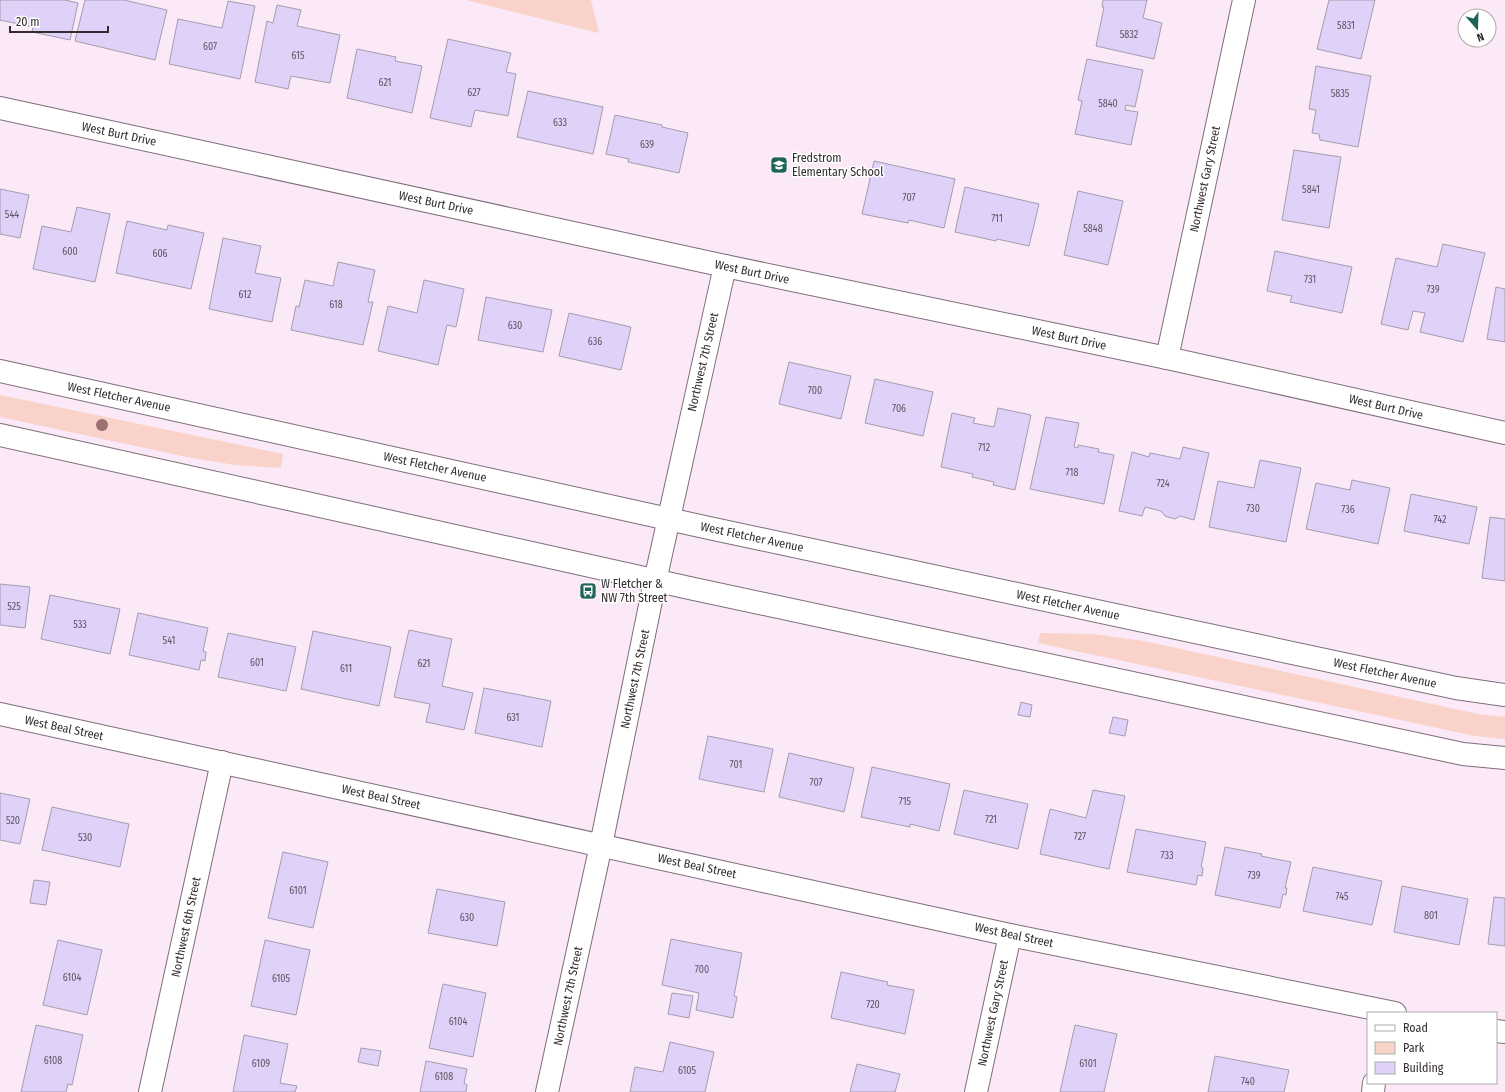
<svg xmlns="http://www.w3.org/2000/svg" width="1505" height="1092" viewBox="0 0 1505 1092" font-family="'Fira Sans Condensed',sans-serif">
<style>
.green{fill:#f9d3c9}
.building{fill:#dfd1f7;stroke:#a49daf}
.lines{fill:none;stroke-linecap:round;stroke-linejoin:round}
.minor-casing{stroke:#7e6e7a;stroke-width:24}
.secondary-casing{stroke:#7e6e7a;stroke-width:24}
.minor{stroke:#fff;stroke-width:22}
.secondary{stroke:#fff;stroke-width:22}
.tree{fill:#9c7170}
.labels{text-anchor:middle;stroke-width:3;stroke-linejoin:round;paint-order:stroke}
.number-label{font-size:10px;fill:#5e5663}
.street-label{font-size:12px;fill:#332d32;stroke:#fff}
.poi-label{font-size:12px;fill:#332d32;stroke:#fff;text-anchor:start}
</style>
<rect width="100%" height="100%" fill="#fbe9f7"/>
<g class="green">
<polygon points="466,0 591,0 599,33"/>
<polygon points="0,395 283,454 281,468 235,465 187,457 0,417"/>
<polygon points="1040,633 1092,634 1144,641 1478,714 1505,717 1505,739 1475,736 1038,643"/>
</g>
<g class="building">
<polygon points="0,0 65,0 78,3 70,40 32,32 33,27 0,20"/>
<polygon points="85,0 124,0 167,10 155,60 75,41"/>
<polygon points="1103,0 1147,0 1143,18 1162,23 1154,59 1096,46 1104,7 1102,7"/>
<polygon points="1329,0 1375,0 1361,59 1317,49"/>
<polygon points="228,1 255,6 240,79 169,64 178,19 222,28"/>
<polygon points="277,5 301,10 297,26 340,35 330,83 291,76 288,89 255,82 267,21 273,23"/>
<polygon points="448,39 511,53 506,72 516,74 508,116 475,110 471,127 430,118"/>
<polygon points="357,49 396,57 395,61 422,66 412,113 347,98"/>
<polygon points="1087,59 1143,70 1135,107 1126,105 1125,110 1138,112 1131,145 1075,134 1082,101 1078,100"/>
<polygon points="1316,66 1371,76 1358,147 1320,140 1319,134 1312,133 1316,110 1309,109"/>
<polygon points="528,91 603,107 593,154 517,137"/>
<polygon points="615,115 662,125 662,127 688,133 679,173 628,162 629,159 606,154"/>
<polygon points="1294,150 1341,157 1329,228 1282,220"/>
<polygon points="874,161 955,179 944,228 909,220 908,223 862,214"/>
<polygon points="965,187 1039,204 1029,246 997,239 996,241 955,232"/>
<polygon points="0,189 29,195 20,238 0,234"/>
<polygon points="1078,191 1123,201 1108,265 1064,255"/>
<polygon points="77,207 110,214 95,282 33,269 42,226 71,232"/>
<polygon points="127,221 167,230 168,225 204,233 191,289 116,273"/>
<polygon points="223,238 261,246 255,273 281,278 272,322 209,309"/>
<polygon points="1443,244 1485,253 1463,342 1420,332 1425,313 1413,311 1408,330 1381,324 1396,258 1437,267"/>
<polygon points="1275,251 1352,267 1342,313 1290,302 1292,296 1267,291"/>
<polygon points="338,262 375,270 368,302 373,302 363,345 291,330 296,306 299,307 305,280 333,286"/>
<polygon points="424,280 464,289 456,327 447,325 438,365 378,351 388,306 417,313"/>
<polygon points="1496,287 1505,289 1505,342 1487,339"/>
<polygon points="486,297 552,310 543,352 478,340"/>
<polygon points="569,313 631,327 621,370 559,356"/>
<polygon points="789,362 851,376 841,419 779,404"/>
<polygon points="875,379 933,392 923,436 865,423"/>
<polygon points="998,408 1031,415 1015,490 993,485 994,482 972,477 973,474 941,467 952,413 975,418 973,423 994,427"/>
<polygon points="1046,417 1079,423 1074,447 1078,448 1078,445 1099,449 1098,452 1114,455 1104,504 1030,489"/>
<polygon points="1183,447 1209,453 1194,520 1180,516 1175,519 1165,516 1161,511 1145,507 1142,516 1119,511 1132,452 1149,457 1150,453 1180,459"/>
<polygon points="1260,460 1301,468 1286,542 1209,527 1218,481 1254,488"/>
<polygon points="1352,480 1390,488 1378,544 1306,529 1316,483 1350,490"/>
<polygon points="1411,494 1477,507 1469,544 1404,531"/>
<polygon points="1490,517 1505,519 1505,581 1482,578"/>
<polygon points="0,584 30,587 25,628 0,625"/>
<polygon points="50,595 120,609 110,654 41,639"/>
<polygon points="138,613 208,628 203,651 206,652 205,661 201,660 199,670 129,655"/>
<polygon points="409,630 452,639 442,686 473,693 464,730 426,722 430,704 394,697"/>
<polygon points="313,631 391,647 379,706 301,689"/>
<polygon points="228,633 296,647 286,691 218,677"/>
<polygon points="484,688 551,701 542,747 475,733"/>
<polygon points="1021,702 1032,705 1030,717 1018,715"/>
<polygon points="1113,717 1128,720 1125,736 1109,733"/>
<polygon points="708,736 773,749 764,792 699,779"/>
<polygon points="789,753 854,768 844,812 779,797"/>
<polygon points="872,767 950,784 939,831 910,824 910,827 861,817"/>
<polygon points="964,790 1028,804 1018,849 954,834"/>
<polygon points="1093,790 1125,796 1109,869 1040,854 1050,809 1086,818"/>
<polygon points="0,793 30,799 20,844 0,840"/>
<polygon points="52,807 129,824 120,867 42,850"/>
<polygon points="1136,829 1206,842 1201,867 1203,868 1202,876 1198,875 1196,885 1127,872"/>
<polygon points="1225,847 1262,854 1261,856 1291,862 1285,888 1287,888 1286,895 1283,894 1280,908 1215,895"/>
<polygon points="283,852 328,862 313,928 268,918"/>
<polygon points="1313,867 1382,881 1372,925 1303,911"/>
<polygon points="34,880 50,882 46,905 30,903"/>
<polygon points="1402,886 1468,899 1459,945 1394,932"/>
<polygon points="437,889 505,902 497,946 428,933"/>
<polygon points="1494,897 1505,898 1505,946 1488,944"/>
<polygon points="671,939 742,953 734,996 737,997 733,1018 696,1010 699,993 662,985"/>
<polygon points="58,940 102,950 87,1015 43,1005"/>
<polygon points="265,940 310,950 296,1015 251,1006"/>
<polygon points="841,972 888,982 887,985 914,990 905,1034 831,1018"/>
<polygon points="443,984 486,993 473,1057 429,1048"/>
<polygon points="672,993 693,996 689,1018 668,1014"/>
<polygon points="36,1025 83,1035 72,1085 68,1084 66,1092 21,1092"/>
<polygon points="1075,1025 1117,1034 1104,1092 1060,1092"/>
<polygon points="244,1035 288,1044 280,1083 297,1086 295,1092 233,1092"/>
<polygon points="670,1042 714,1052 705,1092 630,1092 635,1067 663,1072"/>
<polygon points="361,1048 381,1051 378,1066 358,1062"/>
<polygon points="1215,1056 1289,1070 1284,1092 1208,1092"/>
<polygon points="426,1061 467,1069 464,1083 467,1085 466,1092 420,1092"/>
<polygon points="857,1064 900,1074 895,1092 850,1092"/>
</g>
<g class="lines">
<g class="minor-casing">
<g id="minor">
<polyline points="0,108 725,266 1167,358 1505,433"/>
<polyline points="1167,358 1244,0"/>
<polyline points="0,714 1010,935 1395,1013"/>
<polyline points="1496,1031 1505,1032"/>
<polyline points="150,1092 222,762"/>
<polyline points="547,1092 601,845 655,581 725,266"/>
<polyline points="976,1092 1010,935"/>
<polyline points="1373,1092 1374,1083"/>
</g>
</g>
<g class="secondary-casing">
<g id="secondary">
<polyline points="0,371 709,528 1456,688 1505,695"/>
<polyline points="0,435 694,589 1463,754 1505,758"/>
</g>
</g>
<use href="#minor" class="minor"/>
<use href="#secondary" class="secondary"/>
</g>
<circle class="tree" cx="102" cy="425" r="6"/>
<defs>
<g id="school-square" transform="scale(0.9)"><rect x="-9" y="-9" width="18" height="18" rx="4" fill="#1d6457" stroke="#fff"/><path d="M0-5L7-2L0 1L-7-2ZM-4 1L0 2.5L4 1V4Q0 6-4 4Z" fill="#fff"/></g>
<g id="bus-square" transform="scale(0.9)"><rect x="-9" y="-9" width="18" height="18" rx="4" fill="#1d6457" stroke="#fff"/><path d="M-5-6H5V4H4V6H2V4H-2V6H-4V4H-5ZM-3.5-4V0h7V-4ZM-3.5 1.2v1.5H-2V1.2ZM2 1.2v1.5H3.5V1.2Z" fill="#fff"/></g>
</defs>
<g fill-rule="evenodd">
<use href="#school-square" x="779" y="165"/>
<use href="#bus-square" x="588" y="591"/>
</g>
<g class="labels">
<g class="number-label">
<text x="1346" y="29">5831</text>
<text x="1129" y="38">5832</text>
<text x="210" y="50">607</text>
<text x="298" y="59">615</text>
<text x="385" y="86">621</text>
<text x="474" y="96">627</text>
<text x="1340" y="97">5835</text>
<text x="1108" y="107">5840</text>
<text x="560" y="126">633</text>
<text x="647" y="148">639</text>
<text x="1311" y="193">5841</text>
<text x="909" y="201">707</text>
<text x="12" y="218">544</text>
<text x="997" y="222">711</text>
<text x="1093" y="232">5848</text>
<text x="70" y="255">600</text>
<text x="160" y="257">606</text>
<text x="1310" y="283">731</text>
<text x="1433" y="293">739</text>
<text x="245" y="298">612</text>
<text x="336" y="308">618</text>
<text x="515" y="329">630</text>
<text x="595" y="345">636</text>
<text x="815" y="394">700</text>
<text x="899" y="412">706</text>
<text x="984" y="451">712</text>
<text x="1072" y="476">718</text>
<text x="1163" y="487">724</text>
<text x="1253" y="512">730</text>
<text x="1348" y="513">736</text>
<text x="1440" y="523">742</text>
<text x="14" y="610">525</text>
<text x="80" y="628">533</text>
<text x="169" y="644">541</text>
<text x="257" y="666">601</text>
<text x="424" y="667">621</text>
<text x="346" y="672">611</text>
<text x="513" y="721">631</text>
<text x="736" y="768">701</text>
<text x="816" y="786">707</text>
<text x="905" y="805">715</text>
<text x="991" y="823">721</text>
<text x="13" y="824">520</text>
<text x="1080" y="840">727</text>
<text x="85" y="841">530</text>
<text x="1167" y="859">733</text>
<text x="1254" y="879">739</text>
<text x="298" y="894">6101</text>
<text x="1342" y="900">745</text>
<text x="1431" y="919">801</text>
<text x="467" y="921">630</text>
<text x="702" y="973">700</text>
<text x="72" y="981">6104</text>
<text x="281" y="982">6105</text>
<text x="873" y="1008">720</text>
<text x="458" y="1025">6104</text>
<text x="53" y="1064">6108</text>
<text x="261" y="1067">6109</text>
<text x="1088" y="1067">6101</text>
<text x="687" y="1074">6105</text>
<text x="444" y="1080">6108</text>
<text x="1248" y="1085">740</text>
</g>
<g class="street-label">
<text transform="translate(119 134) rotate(12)" y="4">West Burt Drive</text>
<text transform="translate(1205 179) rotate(-78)" y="4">Northwest Gary Street</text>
<text transform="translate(436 203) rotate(12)" y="4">West Burt Drive</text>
<text transform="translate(752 272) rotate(12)" y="4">West Burt Drive</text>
<text transform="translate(1069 338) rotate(12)" y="4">West Burt Drive</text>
<text transform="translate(703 362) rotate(-77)" y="4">Northwest 7th Street</text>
<text transform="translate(119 397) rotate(12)" y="4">West Fletcher Avenue</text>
<text transform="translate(1386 407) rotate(13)" y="4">West Burt Drive</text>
<text transform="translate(435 467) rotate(12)" y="4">West Fletcher Avenue</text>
<text transform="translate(752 537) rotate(12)" y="4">West Fletcher Avenue</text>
<text transform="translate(1068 605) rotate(12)" y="4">West Fletcher Avenue</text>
<text transform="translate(1385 673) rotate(12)" y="4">West Fletcher Avenue</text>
<text transform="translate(635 679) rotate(-78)" y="4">Northwest 7th Street</text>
<text transform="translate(64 728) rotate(12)" y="4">West Beal Street</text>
<text transform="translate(381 797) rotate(12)" y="4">West Beal Street</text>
<text transform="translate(697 866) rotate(12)" y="4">West Beal Street</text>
<text transform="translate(186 927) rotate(-78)" y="4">Northwest 6th Street</text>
<text transform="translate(1014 935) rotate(12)" y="4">West Beal Street</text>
<text transform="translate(568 996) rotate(-78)" y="4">Northwest 7th Street</text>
<text transform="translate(993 1013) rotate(-78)" y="4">Northwest Gary Street</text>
</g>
<g class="poi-label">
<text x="792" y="162">Fredstrom<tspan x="792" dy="14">Elementary School</tspan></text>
<text x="601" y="588">W Fletcher &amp;<tspan x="601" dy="14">NW 7th Street</tspan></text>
</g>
</g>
<rect x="1367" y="1012" width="130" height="72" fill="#ffffff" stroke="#adabad"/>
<rect x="1375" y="1025" width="20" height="6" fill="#ffffff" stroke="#adabad"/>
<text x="1403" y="1032" font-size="12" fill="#332d32">Road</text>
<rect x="1375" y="1042" width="20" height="12" fill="#f9d3c9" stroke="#adabad"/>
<text x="1403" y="1052" font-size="12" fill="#332d32">Park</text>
<rect x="1375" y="1062" width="20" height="12" fill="#dfd1f7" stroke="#adabad"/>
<text x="1403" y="1072" font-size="12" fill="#332d32">Building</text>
<g transform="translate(1477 28) rotate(160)"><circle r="19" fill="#ffffff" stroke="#adabad"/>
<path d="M0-3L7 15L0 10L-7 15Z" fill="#1d6457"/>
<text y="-6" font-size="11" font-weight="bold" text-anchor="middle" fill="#332d32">N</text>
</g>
<path d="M10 26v6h98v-6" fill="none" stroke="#332d32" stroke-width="2"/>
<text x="16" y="26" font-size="12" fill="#332d32" stroke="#ffffff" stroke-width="3" paint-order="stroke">20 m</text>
</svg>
